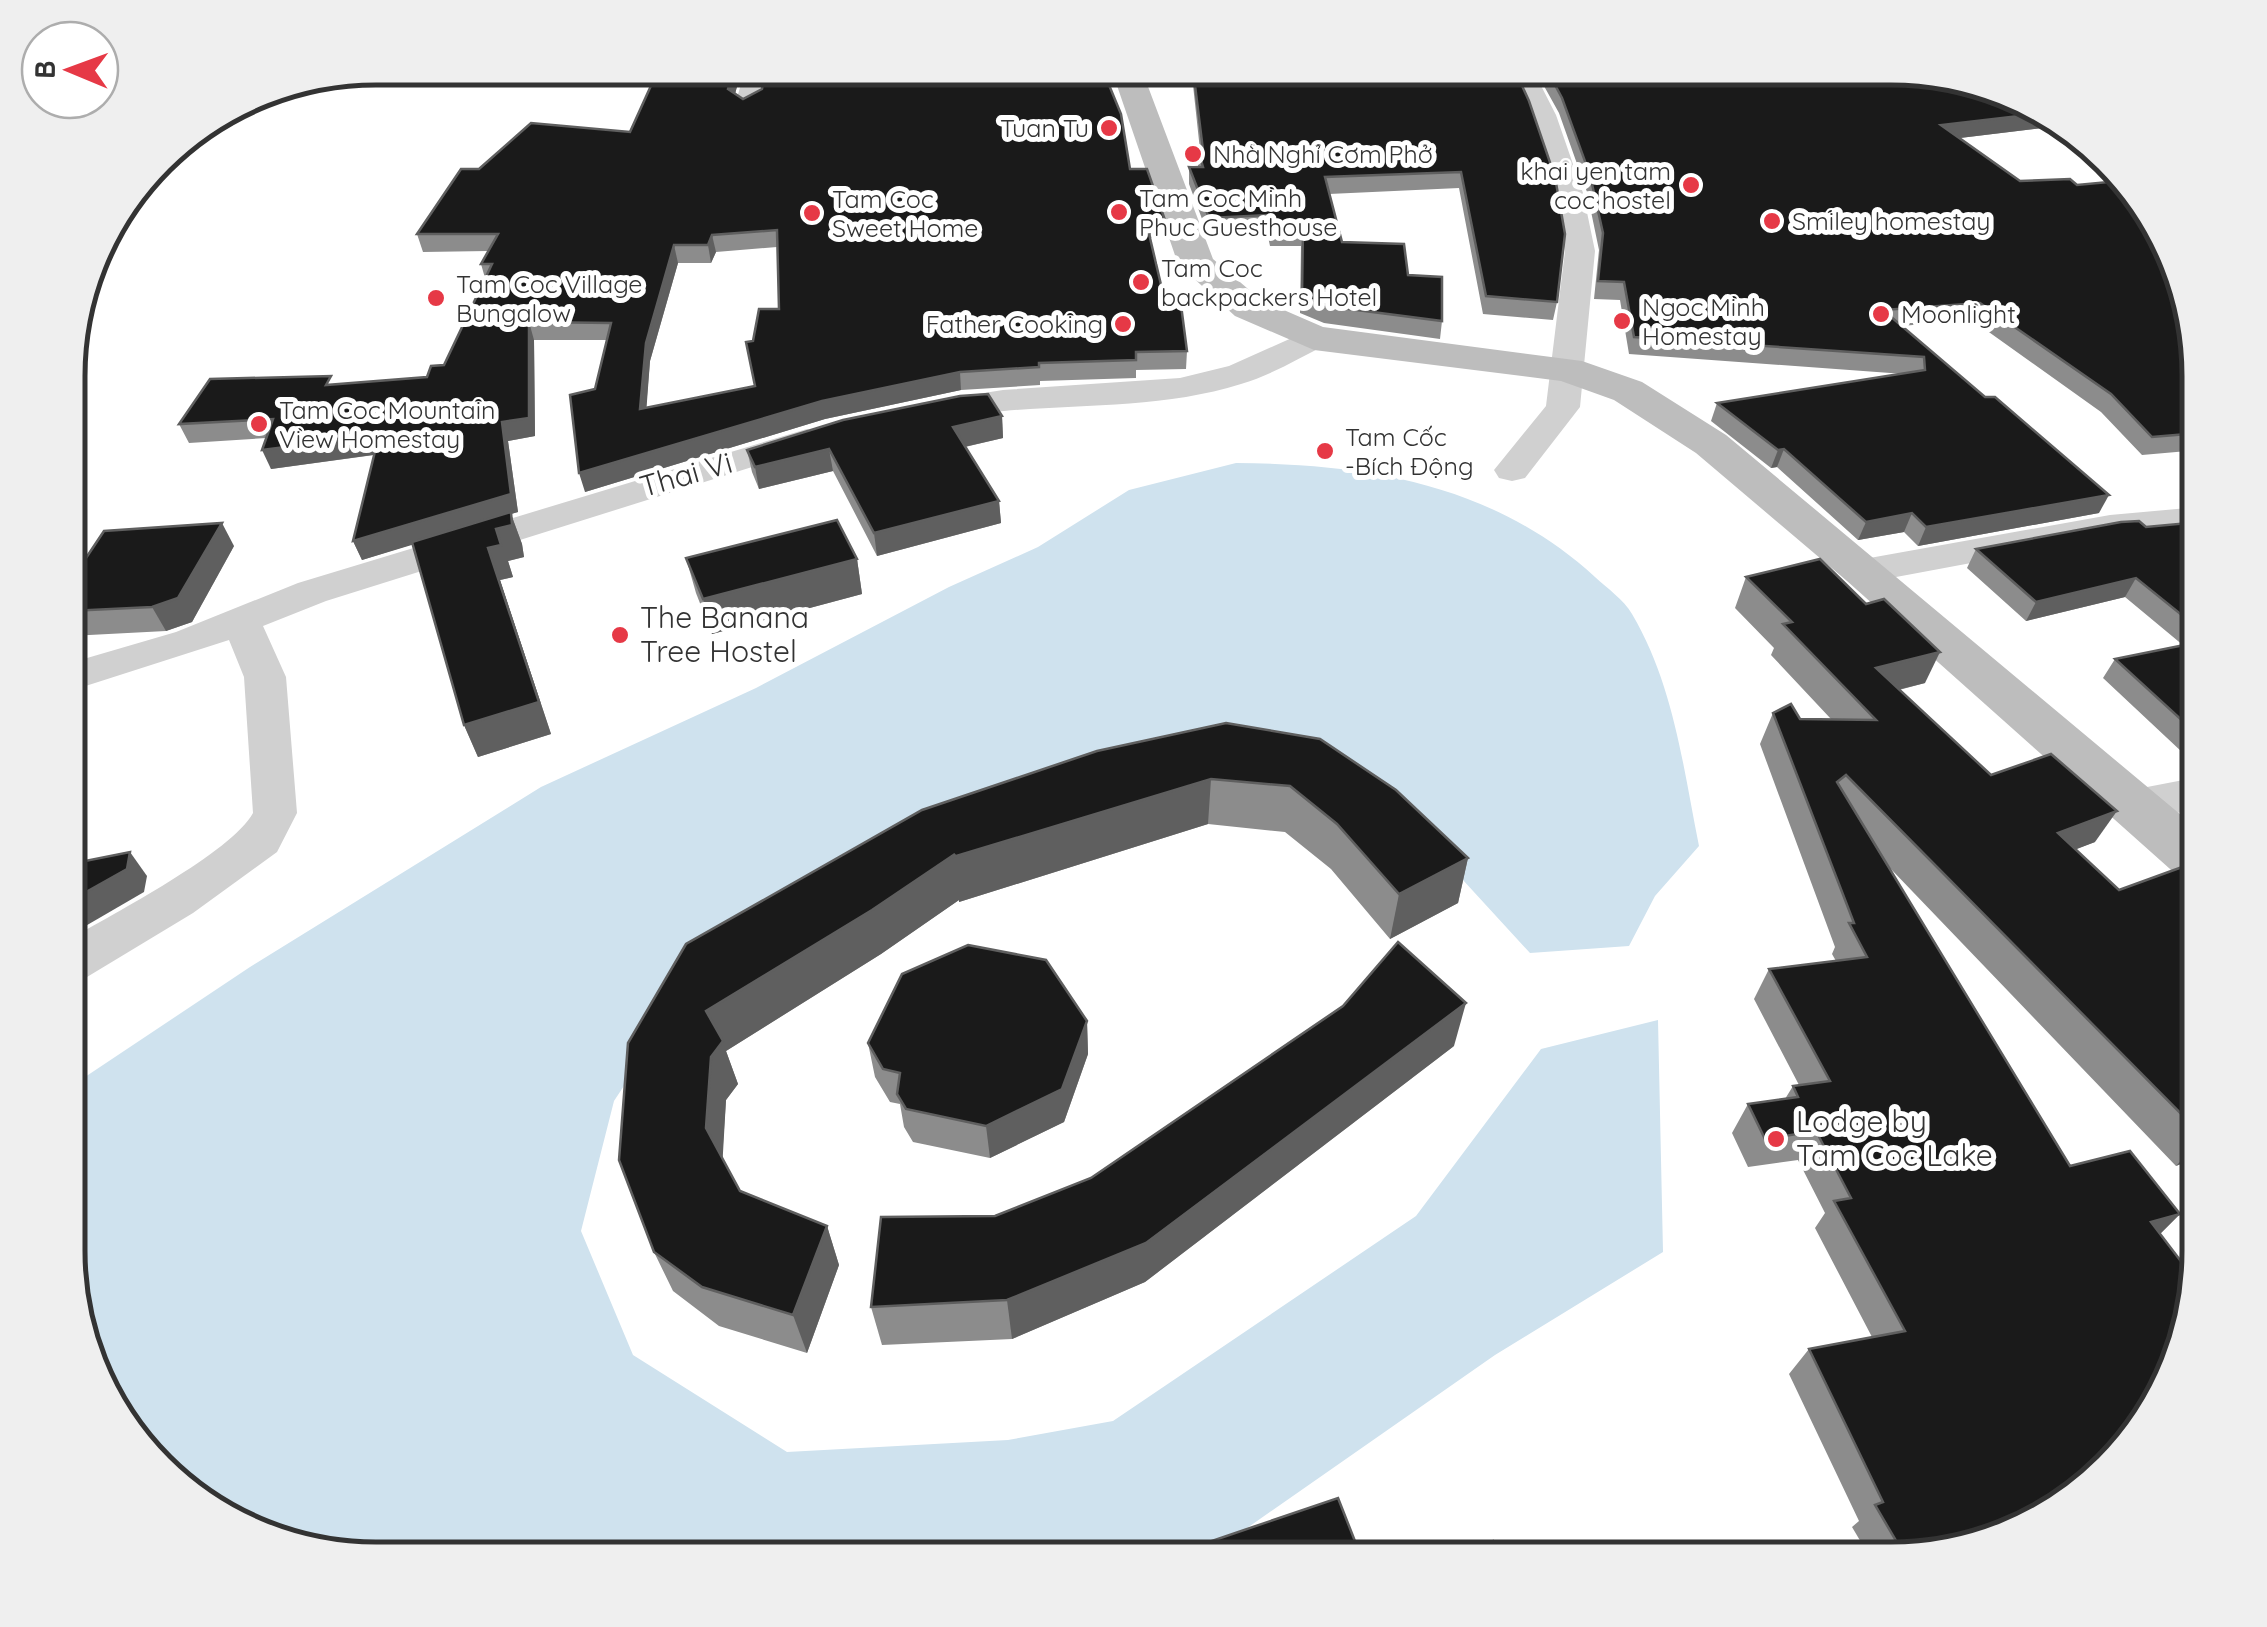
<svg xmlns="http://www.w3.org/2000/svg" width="2267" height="1627" viewBox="0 0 2267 1627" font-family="Quicksand,sans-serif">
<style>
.water{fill:#cfe2ee}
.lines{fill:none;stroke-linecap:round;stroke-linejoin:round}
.minor{fill:#d0d0d0;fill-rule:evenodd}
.secondary{fill:#bdbdbd;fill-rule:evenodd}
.wall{fill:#8c8c8c;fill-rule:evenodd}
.shaded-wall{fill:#5f5f5f}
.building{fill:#1a1a1a;stroke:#5f5f5f;stroke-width:2.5;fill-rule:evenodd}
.poi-dot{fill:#e63946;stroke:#fff;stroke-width:4}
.labels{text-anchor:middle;stroke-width:10;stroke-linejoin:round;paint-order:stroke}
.far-poi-label{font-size:25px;fill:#333;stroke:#fff;text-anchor:start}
.street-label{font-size:30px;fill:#333;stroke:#fff}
.poi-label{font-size:30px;fill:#333;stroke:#fff;text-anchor:start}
.rim{fill:none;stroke:#333;stroke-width:5}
</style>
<rect width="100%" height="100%" fill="#fff"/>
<path class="water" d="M1236,463C1368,464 1493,484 1595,577C1607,588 1624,600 1632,614C1674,685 1683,767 1699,846L1655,896L1629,946L1530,953L1407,819L1316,775L693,981L614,1101L581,1231L633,1355L787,1452L1008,1440L1113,1421L1416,1216L1541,1049L1658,1020L1663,1252L1495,1355L1227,1542L1152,1559H357L259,1536L188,1495L109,1405L70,1290V1087L250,967L541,787L756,688L949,587L1038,547L1129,490Z"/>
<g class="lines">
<g class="minor">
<polygon points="746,68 770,68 761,104 748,112 735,104"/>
<polygon points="1508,68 1532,68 1556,115 1583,193 1595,251 1580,407 1525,478 1512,481 1499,478 1494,470 1546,406 1565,251 1555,193 1530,115"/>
<path d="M1314,328L1325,331L1330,338L1325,345C1298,359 1271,375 1241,384C1165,408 1083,404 1004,411C977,413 946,424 920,417L915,410L920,403L1003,390L1180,378L1229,366Z"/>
<path d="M807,429L819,432L824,439L819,446L326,601L263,626L286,677L297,813L277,852L193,913L87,977L70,983V939C113,914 232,852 253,813L244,677L229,640L70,691V663L176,632L298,583Z"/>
<polygon points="2199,507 2199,529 2110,537 1864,583 1850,579 1845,571 1850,563 1864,559 2110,515"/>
<polygon points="2199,777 2199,809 2132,821 2116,817 2110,805 2116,793"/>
</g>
<polygon class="secondary" points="1111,68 1141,68 1213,259 1261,300 1323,327 1582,361 1642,382 1726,435 2199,830 2199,883 2179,877 1847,581 1696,453 1614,400 1561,381 1314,350 1235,316 1178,264"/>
</g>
<g class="wall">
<path d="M742,68L735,94L743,99L1130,169L1165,220V237L1150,238L1166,306L1187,351L1186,369L1136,370V378L1040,381V385L961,390L825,419L585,492L595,389L607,340H534L535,436L508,441L518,512L511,514L522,544L524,557L508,561L513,577L500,580L551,734L478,757L464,725L413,544L362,560L353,541L374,455L271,469L266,438L189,443L179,424L335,385L427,377L444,365L485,278L481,264L488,251L423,252L417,234L479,169L630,132ZM777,247L779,309L753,341L755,386L646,408L650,361L678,263H711L716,252Z"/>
<polygon points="1169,68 1514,68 1557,302 1553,320 1483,314 1459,188 1329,194 1342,242 1408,275 1442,321 1440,339 1324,323 1300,313 1301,246 1270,246 1267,232 1208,235 1189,184 1189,167 1198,167 1198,150 1200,150 1193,85 1174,85"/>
<polygon points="1534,68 1910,68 2059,126 1960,138 2199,357 2199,450 2142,455 2101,412 1972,320 1901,326 2099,513 1918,546 1904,532 1858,540 1777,467 1771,468 1711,421 1717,403 1904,374 1629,354 1620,300 1594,299 1599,250 1587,192 1559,113"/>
<polygon points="1002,416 1003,438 965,447 999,501 1001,523 877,556 833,471 759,489 752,472 747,450"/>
<polygon points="2199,522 2199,766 2198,767 2103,678 2115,659 2184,646 2125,597 2026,621 1967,568 1976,549 2146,527"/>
<polygon points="234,546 192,622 166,631 70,636 70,582"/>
<polygon points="686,558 857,559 862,594 712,634 696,593"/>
<polygon points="1746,577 1925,683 1899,690 1991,775 2095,842 2076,849 2119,890 2199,878 2199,1156 2176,1166 1889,867 2070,1166 2180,1214 2160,1234 2027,1528 1891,1560 1871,1559 1852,1527 1859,1521 1789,1374 1809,1349 1872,1337 1815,1228 1825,1213 1798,1160 1748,1167 1732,1133 1748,1104 1785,1099 1793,1086 1799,1085 1754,999 1769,969 1836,961 1832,954 1835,947 1760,744 1773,713 1800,719 1831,719 1771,655 1774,648 1735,608"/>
<polygon points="1226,723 1468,858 1458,903 1390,939 1331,869 1285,832 1208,824 959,902 959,900 881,954 726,1051 738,1084 726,1100 722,1159 740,1191 827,1226 839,1265 807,1353 719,1326 673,1291 654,1252 628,1043"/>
<polygon points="1087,1021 1088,1054 1064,1122 990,1158 913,1142 904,1127 900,1104 890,1102 875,1077 868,1043"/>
<polygon points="1454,1046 1145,1282 1012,1339 882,1345 871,1307 995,1216"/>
</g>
<g class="shaded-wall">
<polygon points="735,68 742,68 732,105 728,89"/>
<polygon points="2046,113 2061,121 2059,126 1935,141 1941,125"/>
<polygon points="712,235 716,252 711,263 708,245"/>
<polygon points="674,245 678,263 650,361 645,428 640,409 646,343"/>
<polygon points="529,322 534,340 535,436 508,441 518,512 511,514 522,544 524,557 508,561 513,577 500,580 551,734 478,757 464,725 488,548 496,529 511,515 362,560 353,541"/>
<polygon points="960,372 961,390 825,419 585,492 579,473 822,401"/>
<polygon points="1002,416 1003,438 955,449 953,427"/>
<polygon points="379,435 387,453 271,469 262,450"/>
<polygon points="829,449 833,471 759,489 755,467"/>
<polygon points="1784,449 1777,467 1771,468 1778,450"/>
<polygon points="2109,495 2099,513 1918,546 1926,527"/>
<polygon points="999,501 1001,523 877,556 874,533"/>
<polygon points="1912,513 1904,532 1858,540 1866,522"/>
<polygon points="222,523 234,546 192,622 166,631 152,607"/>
<polygon points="857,559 862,594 712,634 703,599"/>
<polygon points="2136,578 2125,597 2026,621 2036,602"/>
<polygon points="1940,652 1925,683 1861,699 1876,668"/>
<polygon points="1211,779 1208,824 959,902 959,900 881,954 726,1051 738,1084 726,1100 722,1170 706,1128 706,1011 955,854"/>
<polygon points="2117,811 2095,842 2038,864 2058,833"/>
<polygon points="130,852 147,876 144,892 70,935 70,901"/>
<polygon points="1468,858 1458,903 1390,939 1399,894"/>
<polygon points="1466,1003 1454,1046 1145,1282 1012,1339 1007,1300"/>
<polygon points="1087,1021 1088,1054 1064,1122 990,1158 986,1126"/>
<polygon points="2199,1142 2199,1156 2176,1166"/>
<polygon points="2180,1214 2152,1242 2151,1222"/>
<polygon points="827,1226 839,1265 807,1353 793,1315"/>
<polygon points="2039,1518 2027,1528 1988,1537"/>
</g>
<g class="building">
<path d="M659,68H735L728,89L743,99L762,89L766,68H1102L1121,114L1130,169H1147L1165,220L1146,221L1166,306L1181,305L1187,351L1136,352V360L1039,363V367L960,372L822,401L579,473L570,395L595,389L611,323L529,322V418L502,422L511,494L353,541L379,435L262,450L273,419L179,424L210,379L331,376L326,385L427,377L431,366L444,365L492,264H481L498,234H417L461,169H479L531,123L630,132ZM777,230L779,309H759L753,341L746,342L755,386L640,409L646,343L674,245H708L712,235Z"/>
<polygon points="1174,68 1514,68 1529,101 1555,177 1565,234 1557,302 1486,296 1461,172 1325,177 1342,242 1404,244 1408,275 1442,277 1442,321 1326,306 1302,296 1303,229 1271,230 1268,215 1209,218 1189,167 1203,167 1198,150 1203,150 1193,69 1175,70"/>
<polygon points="1546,68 1910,68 2008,91 2046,113 1941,125 2020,181 2070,179 2077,185 2119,181 2167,239 2199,357 2199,433 2152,437 2111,394 1980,303 1883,310 1985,397 1995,397 2109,495 1926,527 1912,513 1866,522 1784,449 1778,450 1717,403 1925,370 1924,357 1634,337 1624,282 1598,281 1603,233 1590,175 1562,98"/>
<polygon points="988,394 1002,416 953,427 999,501 874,533 829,449 755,467 747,450 843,420 960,396"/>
<polygon points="511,512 512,525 496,529 501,545 488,548 539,702 464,725 412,542"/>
<polygon points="837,520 857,559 703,599 686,558"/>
<polygon points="2139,521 2146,527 2199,522 2199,629 2136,578 2036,602 1976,549 2121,522"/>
<polygon points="222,523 178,598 152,607 70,611 70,582 104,531"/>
<polygon points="1820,559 1866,604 1884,599 1940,652 1876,668 1991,775 2051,754 2117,811 2058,833 2119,890 2185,866 2199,878 2199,1132 1846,775 1837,782 2070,1166 2130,1151 2180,1214 2151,1222 2196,1281 2176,1368 2135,1439 2039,1518 1988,1537 1905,1556 1875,1505 1883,1502 1809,1349 1905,1331 1834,1201 1851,1198 1816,1131 1765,1139 1748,1104 1798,1097 1793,1086 1830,1081 1769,969 1867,957 1849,923 1854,923 1773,713 1791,704 1800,719 1876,720 1783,624 1792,622 1746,577"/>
<polygon points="2199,642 2199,736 2115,659"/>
<polygon points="1226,723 1320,739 1396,790 1468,858 1399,894 1337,824 1290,786 1211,779 953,857 955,854 872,910 706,1011 723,1041 711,1057 706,1128 740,1191 827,1226 793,1315 702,1287 654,1252 619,1160 628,1043 686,944 922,810 1097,751"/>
<polygon points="130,852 127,869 70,901 70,864"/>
<polygon points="1398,942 1466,1003 1146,1243 1007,1300 871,1307 881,1217 995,1216 1091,1178 1343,1006"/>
<polygon points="968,945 1046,960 1087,1021 1062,1089 986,1126 906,1109 897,1094 900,1073 883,1069 868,1043 902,974"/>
<polygon points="1338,1498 1362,1559 1205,1559 1200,1545"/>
<polygon points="1493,1541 1503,1559 1453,1559"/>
</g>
<g class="poi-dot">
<circle cx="1109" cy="128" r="10"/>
<circle cx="1193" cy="154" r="10"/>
<circle cx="1691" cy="185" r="10"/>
<circle cx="1119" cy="212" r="10"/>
<circle cx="812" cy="213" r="10"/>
<circle cx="1772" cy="221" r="10"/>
<circle cx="1141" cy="282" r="10"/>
<circle cx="436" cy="298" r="10"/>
<circle cx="1881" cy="314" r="10"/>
<circle cx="1622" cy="321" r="10"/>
<circle cx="1123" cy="324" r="10"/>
<circle cx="259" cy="424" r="10"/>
<circle cx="1325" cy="451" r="10"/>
<circle cx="620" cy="635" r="10"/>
<circle cx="1776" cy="1139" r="10"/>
</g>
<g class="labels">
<g class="far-poi-label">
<text x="1089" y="137" text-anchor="end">Tuan Tu</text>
<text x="1213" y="163">Nhà Nghỉ Cơm Phở</text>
<text x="1671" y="180" text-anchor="end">khai yen tam<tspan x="1671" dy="29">coc hostel</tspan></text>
<text x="1139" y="207">Tam Coc Minh<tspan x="1139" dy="29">Phuc Guesthouse</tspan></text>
<text x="832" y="208">Tam Coc<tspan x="832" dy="29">Sweet Home</tspan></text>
<text x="1792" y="230">Smiley homestay</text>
<text x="1161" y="277">Tam Coc<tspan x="1161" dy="29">backpackers Hotel</tspan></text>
<text x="456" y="293">Tam Coc Village<tspan x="456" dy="29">Bungalow</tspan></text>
<text x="1642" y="316">Ngoc Minh<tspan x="1642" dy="29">Homestay</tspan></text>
<text x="1901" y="323">Moonlight</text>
<text x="1103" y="333" text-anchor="end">Father Cooking</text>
<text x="279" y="419">Tam Coc Mountain<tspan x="279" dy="29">View Homestay</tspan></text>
<text x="1345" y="446">Tam Cốc<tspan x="1345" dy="29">-Bích Động</tspan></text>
</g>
<g class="street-label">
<text transform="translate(686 475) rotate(-16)" y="10">Thai Vi</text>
</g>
<g class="poi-label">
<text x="640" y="628">The Banana<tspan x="640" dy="34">Tree Hostel</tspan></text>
<text x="1796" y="1132">Lodge by<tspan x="1796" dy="34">Tam Coc Lake</tspan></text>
</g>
</g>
<path d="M0 0H2267V1627H0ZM376 85H1891A291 291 0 0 1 2182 376V1251A291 291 0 0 1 1891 1542H376A291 291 0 0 1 85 1251V376A291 291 0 0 1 376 85Z" fill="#efefef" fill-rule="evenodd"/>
<path class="rim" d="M376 85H1891A291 291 0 0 1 2182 376V1251A291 291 0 0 1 1891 1542H376A291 291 0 0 1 85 1251V376A291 291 0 0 1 376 85Z"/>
<g transform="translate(70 70) rotate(271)"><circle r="48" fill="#ffffff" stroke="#adadad" stroke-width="2.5"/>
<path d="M0-8L18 38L0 25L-18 38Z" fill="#e63946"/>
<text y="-15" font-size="28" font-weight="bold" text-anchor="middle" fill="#333333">B</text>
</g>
</svg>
